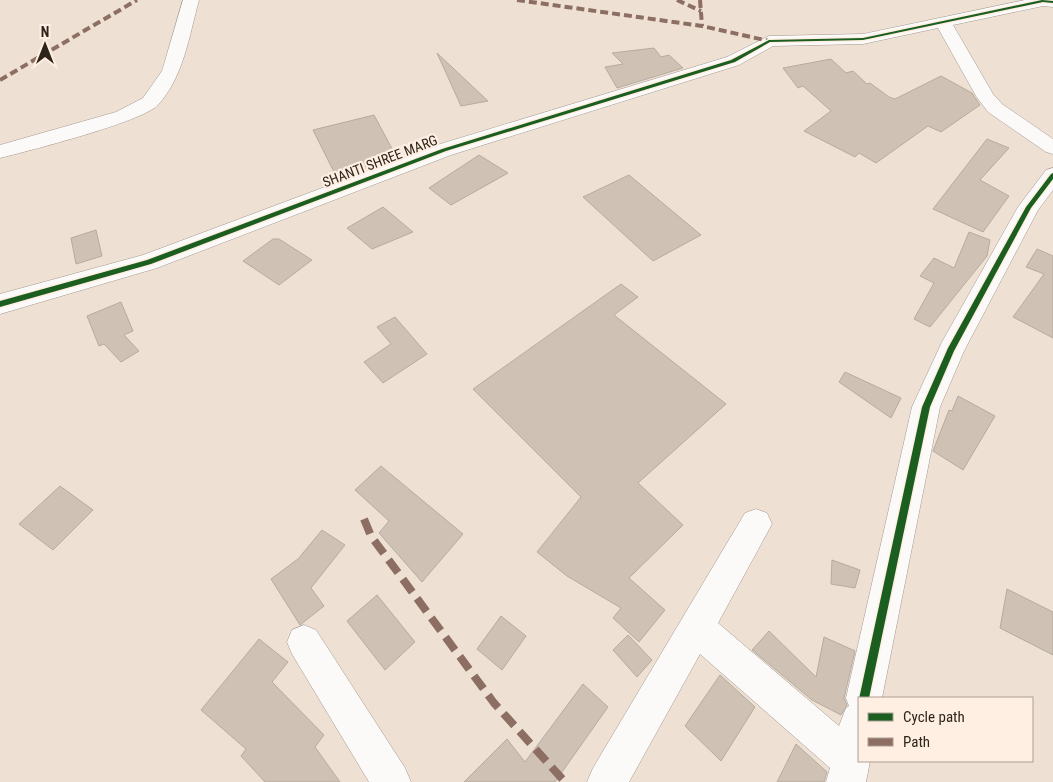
<svg xmlns="http://www.w3.org/2000/svg" width="1053" height="782" viewBox="0 0 1053 782" font-family="'Roboto Condensed',sans-serif">
<style>
.building{fill:#cfc2b5;stroke:#b5aba0}
.lines{fill:none;stroke-linecap:round;stroke-linejoin:round}
.minor-casing{stroke:#a3998f;stroke-width:1}
.minor{fill:#fcfaf9;fill-rule:evenodd}
.quiet-far1{stroke:#8d6e63;stroke-width:4;stroke-dasharray:8 4;stroke-linecap:butt}
.quiet{stroke:#8d6e63;stroke-width:8;stroke-dasharray:16 8;stroke-linecap:butt}
.cycleway-casing{stroke:#ffefe2;stroke-width:3}
.cycleway{fill:#1b5e20;fill-rule:evenodd}
.labels{text-anchor:middle;stroke-width:4.5;stroke-linejoin:round;paint-order:stroke}
.far-street-label{font-size:14px;fill:#2d241b;stroke:#ffefe2}
</style>
<rect width="100%" height="100%" fill="#eee1d4"/>
<g class="building">
<polygon points="654,48 661,57 669,55 683,68 617,88 605,67 623,64 612,53"/>
<polygon points="437,53 488,101 461,106"/>
<polygon points="831,59 846,73 853,71 867,84 870,83 889,97 895,99 941,76 972,93 980,105 941,132 928,126 876,163 859,153 855,157 804,131 831,111 803,86 798,88 783,68"/>
<polygon points="374,115 397,158 337,178 313,130"/>
<polygon points="987,139 1009,148 980,180 1009,196 983,232 933,209"/>
<polygon points="479,155 508,173 451,205 429,188"/>
<polygon points="629,175 701,235 653,261 583,197"/>
<polygon points="383,207 413,232 372,249 347,228"/>
<polygon points="96,230 102,256 76,264 71,238"/>
<polygon points="969,232 990,240 987,256 930,327 914,319 934,283 920,276 934,258 954,268"/>
<polygon points="273,239 279,239 312,260 279,285 243,261"/>
<polygon points="1037,249 1053,256 1053,338 1013,317 1044,274 1026,267"/>
<polygon points="621,284 638,297 614,315 726,404 638,483 683,525 629,578 665,610 639,642 613,618 621,608 567,576 537,552 581,497 473,389"/>
<polygon points="121,302 133,331 124,335 139,351 121,362 104,344 99,346 87,316"/>
<polygon points="395,317 427,354 383,383 364,362 391,344 377,327"/>
<polygon points="845,372 901,398 891,418 839,382"/>
<polygon points="958,396 995,416 963,470 933,451 949,410 952,411"/>
<polygon points="381,466 463,534 422,582 379,533 389,521 355,490"/>
<polygon points="60,486 93,510 53,550 19,524"/>
<polygon points="322,530 345,545 311,588 324,606 300,625 271,579 298,559"/>
<polygon points="832,560 860,570 855,588 831,584"/>
<polygon points="1007,589 1053,612 1053,655 1000,628"/>
<polygon points="377,595 415,642 385,670 347,621"/>
<polygon points="501,616 526,636 502,670 477,649"/>
<polygon points="769,631 816,677 824,637 855,651 844,698 847,705 841,715 812,700 752,650"/>
<polygon points="628,635 652,660 637,677 613,650"/>
<polygon points="259,639 288,662 272,682 324,735 315,747 340,782 265,782 241,756 246,749 201,710"/>
<polygon points="720,675 755,707 721,761 685,726"/>
<polygon points="583,684 608,707 555,782 464,782 507,739 525,762"/>
<polygon points="796,744 827,772 824,782 777,782"/>
</g>
<g class="lines">
<g class="minor-casing">
<g id="minor">
<path d="M183,0H199C189,36 184,76 158,105C142,122 28,151 0,158V145L116,112L143,98L162,71Z"/>
<polygon points="1025,0 1053,0 1053,7 1043,6 953,25 993,94 1002,104 1053,139 1053,154 1046,152 988,112 976,96 938,28 863,44 773,46 739,65 451,155 157,268 0,314 0,294 143,255 437,145 727,57 769,36 863,34"/>
<polygon points="1053,168 1053,190 1038,210 964,351 940,407 882,698 859,698 859,761 870,761 866,782 826,782 830,768 700,654 629,782 587,782 593,768 745,513 756,509 767,513 772,524 718,623 839,726 846,708 849,706 846,698 912,407 942,342 1018,207 1046,170"/>
<polygon points="304,625 316,630 405,768 411,782 369,782 292,654 287,642 292,630"/>
</g>
</g>
<use href="#minor" class="minor"/>
<g class="quiet-far1">
<polyline points="517,0 702,26 769,41"/>
<polyline points="677,0 701,11"/>
<polyline points="700,0 702,26"/>
<polyline points="0,80 137,0"/>
</g>
<polyline class="quiet" points="364,519 371,536 494,703 565,782"/>
<g class="cycleway-casing">
<g id="cycleway">
<polygon points="1042,0 1053,1 1053,3 1043,2 863,40 770,42 735,62 446,151 151,264 0,307 0,301 147,260 442,149 731,60 769,40 863,38"/>
<polygon points="1053,173 1053,179 1031,208 954,351 930,407 869,698 859,699 922,407 948,348 1026,207 1051,174"/>
</g>
</g>
<use href="#cycleway" class="cycleway"/>
</g>
<g class="labels">
<g class="far-street-label">
<text transform="translate(380 161) rotate(-21)" y="5">SHANTI SHREE MARG</text>
</g>
</g>
<rect x="858" y="697" width="175" height="65" fill="#ffefe2" stroke="#ab9e92"/>
<rect x="868" y="713" width="25" height="8" fill="#1b5e20" stroke="#ab9e92"/>
<text x="903" y="722" font-size="15" fill="#2d241b">Cycle path</text>
<rect x="868" y="738" width="25" height="8" fill="#8d6e63" stroke="#ab9e92"/>
<text x="903" y="747" font-size="15" fill="#2d241b">Path</text>
<g transform="translate(45 45)" stroke="#ffefe2" stroke-width="4" paint-order="stroke">
<path d="M0-4L9 19L0 12L-9 19Z" fill="#2d241b"/>
<text y="-8" font-size="14" font-weight="bold" text-anchor="middle" fill="#2d241b">N</text>
</g>
</svg>
